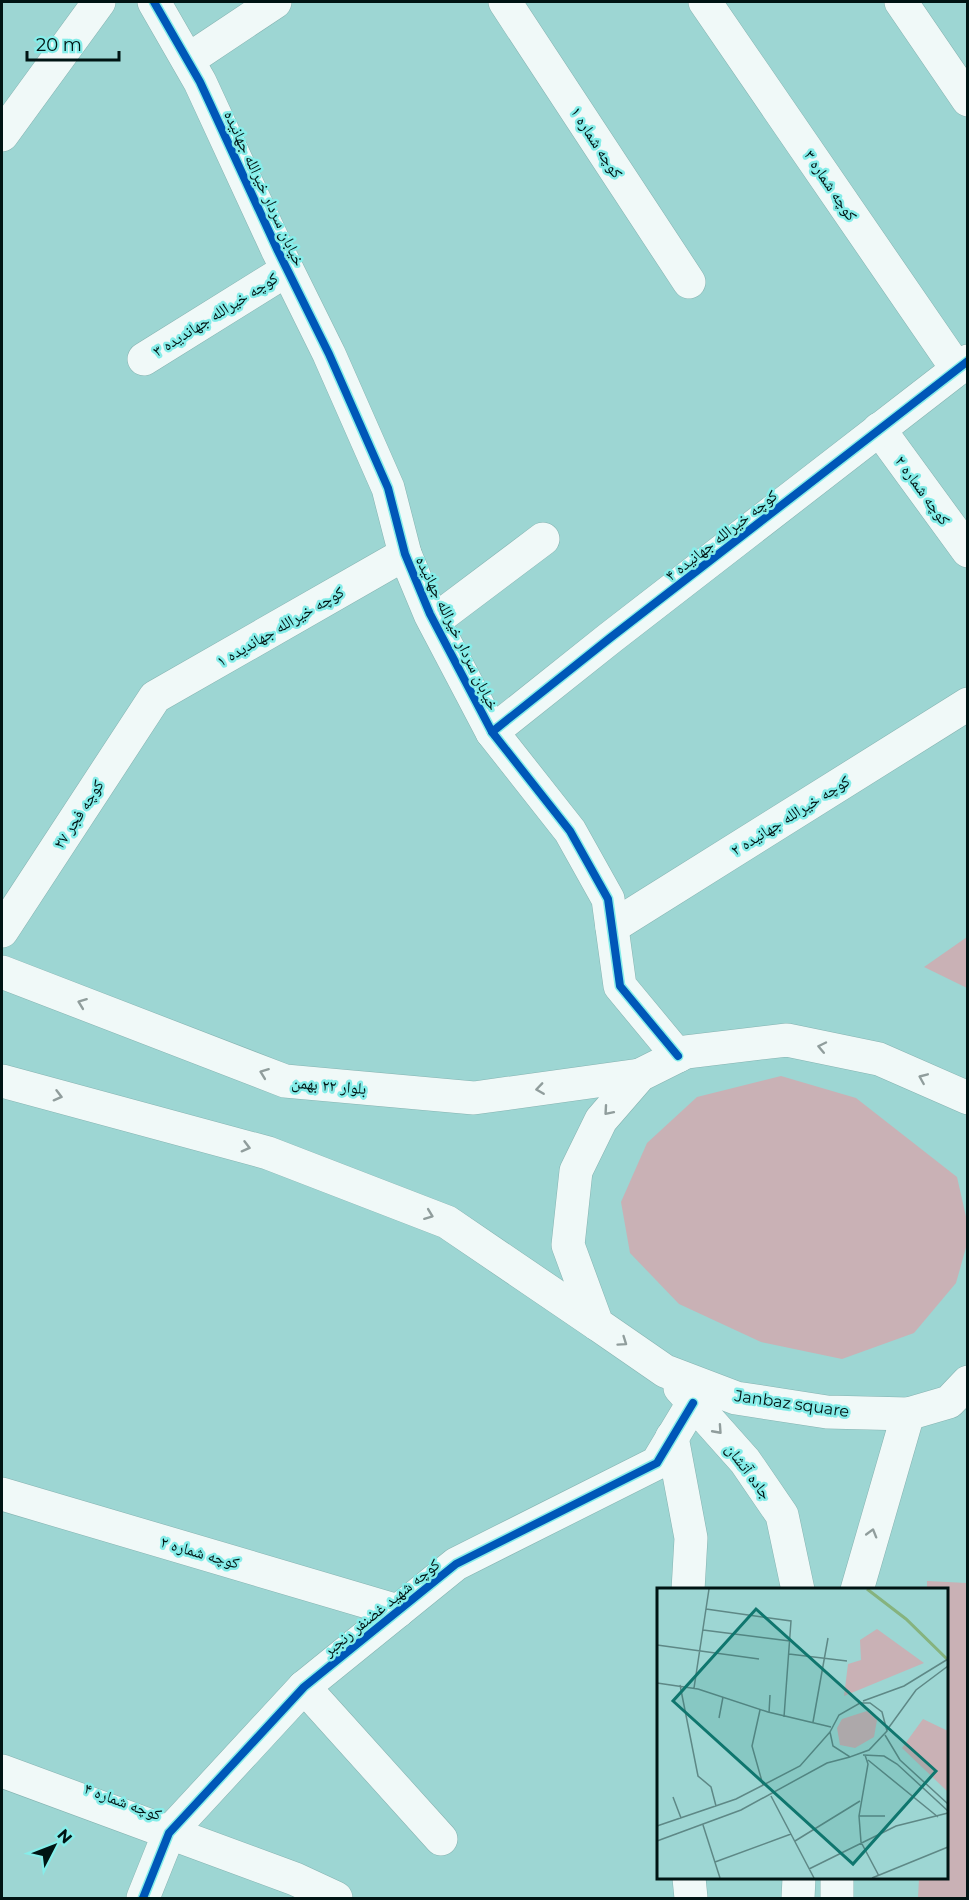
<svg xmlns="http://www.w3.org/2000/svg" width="969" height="1900" viewBox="0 0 969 1900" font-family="Montserrat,'Noto Naskh Arabic',sans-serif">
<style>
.green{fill:#c9b1b5}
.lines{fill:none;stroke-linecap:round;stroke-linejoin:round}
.minor-casing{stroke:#85b3b1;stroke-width:34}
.major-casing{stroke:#85b3b1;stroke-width:34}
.minor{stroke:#f0f9f8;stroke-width:33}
.major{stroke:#f0f9f8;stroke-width:33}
.cycleway-casing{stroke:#86ede9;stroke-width:11}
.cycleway{stroke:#0057b8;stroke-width:8}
.oneway{stroke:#909d9c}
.labels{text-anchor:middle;stroke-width:5;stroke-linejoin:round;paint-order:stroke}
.street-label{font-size:16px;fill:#001413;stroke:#86ede9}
.inset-river{fill:none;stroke:#86b37e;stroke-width:3}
.inset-road{fill:none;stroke:#5e8886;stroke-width:1.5}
.view{fill:#0f766e;fill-opacity:0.15;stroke:#0f766e;stroke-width:3}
.inset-edge{fill:none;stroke:#001413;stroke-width:3}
</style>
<rect width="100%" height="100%" fill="#9dd6d3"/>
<g class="green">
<polygon points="967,937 967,988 924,967"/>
<polygon points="781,1076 856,1098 957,1177 967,1221 967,1244 956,1283 914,1333 842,1359 761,1342 679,1304 630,1253 621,1202 647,1143 697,1097"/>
<polygon points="927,1581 967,1583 967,1898 918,1898 919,1878 946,1878 946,1590 927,1589"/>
</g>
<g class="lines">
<g class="minor-casing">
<g id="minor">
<polyline points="154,2 200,82 278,251 329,354 388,488 405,554 430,614 492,732 570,831 608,899 620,986 678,1056"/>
<polyline points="505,2 689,282"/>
<polyline points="705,2 957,369"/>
<polyline points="901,2 968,100"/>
<polyline points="188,60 275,2"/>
<polyline points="2,135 99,2"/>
<polyline points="144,359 287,270"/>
<polyline points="879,429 968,551"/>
<polyline points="434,621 543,539"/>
<polyline points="492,732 610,638 968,361"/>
<polyline points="612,927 968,704"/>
<polyline points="2,931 155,697 405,554"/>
<polyline points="680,1388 745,1461 782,1515 798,1590"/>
<polyline points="672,1437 691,1538 688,1590"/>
<polyline points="2,1494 398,1611"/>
<polyline points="857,1590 908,1414"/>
<polyline points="304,1687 441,1839"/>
<polyline points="2,1771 295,1879 336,1898"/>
<polyline points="689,1878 691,1898"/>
<polyline points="143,1898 169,1833 304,1687 456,1564 657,1463 693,1403"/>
<polyline points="798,1898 799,1878"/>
<polyline points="837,1898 837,1878"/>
</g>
</g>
<g class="major-casing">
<g id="major">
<polyline points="2,972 285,1081 474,1098 640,1075"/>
<polyline points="2,1081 268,1153 447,1222 597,1324"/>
<polyline points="968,1098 879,1059 787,1040 686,1052 640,1075 601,1120 576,1171 568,1245 597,1324 665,1371 736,1398 827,1412 908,1414 949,1402 968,1382"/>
</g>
</g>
<use href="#minor" class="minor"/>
<use href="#major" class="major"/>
<g class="cycleway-casing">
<g id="cycleway">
<polyline points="154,2 200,82 278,251 329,354 388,488 405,554 430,614 492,732 570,831 608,899 620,986 678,1056"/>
<polyline points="492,732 610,638 968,361"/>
<polyline points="143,1898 169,1833 304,1687 456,1564 657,1463 693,1403"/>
</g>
</g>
<use href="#cycleway" class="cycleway"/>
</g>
<defs><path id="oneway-chevron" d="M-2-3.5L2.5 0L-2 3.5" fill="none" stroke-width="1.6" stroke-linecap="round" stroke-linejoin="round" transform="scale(1.5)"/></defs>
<g class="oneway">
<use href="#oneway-chevron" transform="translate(82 1003) rotate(-159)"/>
<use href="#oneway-chevron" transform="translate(822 1047) rotate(-168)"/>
<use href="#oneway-chevron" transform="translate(264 1073) rotate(-159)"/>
<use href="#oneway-chevron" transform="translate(923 1078) rotate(-157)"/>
<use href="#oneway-chevron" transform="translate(540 1089) rotate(172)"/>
<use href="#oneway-chevron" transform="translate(58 1096) rotate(15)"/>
<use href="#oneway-chevron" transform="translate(608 1111) rotate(131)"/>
<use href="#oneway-chevron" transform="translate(246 1147) rotate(15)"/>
<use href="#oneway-chevron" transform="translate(429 1215) rotate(21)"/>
<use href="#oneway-chevron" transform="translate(623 1342) rotate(35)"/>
<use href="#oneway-chevron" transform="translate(718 1430) rotate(48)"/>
<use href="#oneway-chevron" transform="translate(872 1533) rotate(-74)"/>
</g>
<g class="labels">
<g class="street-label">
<text transform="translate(597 142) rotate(57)" y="6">کوچه شماره ۱</text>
<text transform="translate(831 185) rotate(56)" y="6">کوچه شماره ۳</text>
<text transform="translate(265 188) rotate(65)" y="6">خیابان سردار خیرالله جهانیده</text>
<text transform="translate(215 314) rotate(-32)" y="6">کوچه خیرالله جهاندیده ۳</text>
<text transform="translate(923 490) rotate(54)" y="6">کوچه شماره ۲</text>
<text transform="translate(721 535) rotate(-38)" y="6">کوچه خیرالله جهانیده ۴</text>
<text transform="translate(280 626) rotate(-30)" y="6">کوچه خیرالله جهاندیده ۱</text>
<text transform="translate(458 633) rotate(64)" y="6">خیابان سردار خیرالله جهانیده</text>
<text transform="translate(78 814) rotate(-57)" y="6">کوچه فجر ۲۷</text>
<text transform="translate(790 815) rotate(-32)" y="6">کوچه خیرالله جهانیده ۲</text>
<text transform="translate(329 1085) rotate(5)" y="6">بلوار ۲۲ بهمن</text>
<text transform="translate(792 1403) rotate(8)" y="6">Janbaz square</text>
<text transform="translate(749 1471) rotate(53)" y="6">جاده آتشان</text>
<text transform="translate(200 1552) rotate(16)" y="6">کوچه شماره ۲</text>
<text transform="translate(381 1607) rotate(-39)" y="6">کوچه شهید غضنفر رنجبر</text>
<text transform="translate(123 1801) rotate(20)" y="6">کوچه شماره ۴</text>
</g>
</g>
<g transform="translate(657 1588)">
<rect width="291" height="291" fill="#9dd6d3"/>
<path d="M220,41L267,75L187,108L191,76L204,72L203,52ZM210,123L220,132L217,149L198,160L183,157L180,140L185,131ZM266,131L291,143L290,203L245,160Z" fill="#c9b1b5"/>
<path class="inset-river" d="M210,1L249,31L291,72"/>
<path class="inset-road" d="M49,21L134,33L127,129M46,42L133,53M0,57L102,71M132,66L190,73M0,95L41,101L111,124L174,139M23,97L41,188L54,199L59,218M37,100L52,1M206,113L247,98L291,71M203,115H213L225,124L230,143L212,162L193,169L176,158L173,144L182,127ZM103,122L95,158L106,197M112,125L113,107M62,130L66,109M156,134L171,50M230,142L259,102L291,78M228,147L243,172L291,216M206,167L227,168L240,176L291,223M208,167L211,176L202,228L204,254L222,288M211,172L281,229M114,208L157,290M16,209L24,230M202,228H228M46,237L63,290M0,238L79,211L143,178L173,144M0,253L84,222L170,175L193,169M138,253L203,213M58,274L134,246M152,281L239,238L291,225M215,290L291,259"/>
<path class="view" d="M99,21L279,183L196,276L16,113Z"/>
<rect width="291" height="291" class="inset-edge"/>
</g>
<rect width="969" height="1900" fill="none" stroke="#001413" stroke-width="6"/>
<g transform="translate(54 1846) rotate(48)" stroke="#86ede9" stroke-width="4.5" paint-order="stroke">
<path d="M0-4.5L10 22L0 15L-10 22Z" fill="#001413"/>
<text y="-9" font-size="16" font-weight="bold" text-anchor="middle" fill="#001413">N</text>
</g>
<path d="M27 51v9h92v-9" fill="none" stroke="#001413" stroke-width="3"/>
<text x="36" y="51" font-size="18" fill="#001413" stroke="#86ede9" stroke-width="4.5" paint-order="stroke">20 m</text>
</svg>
